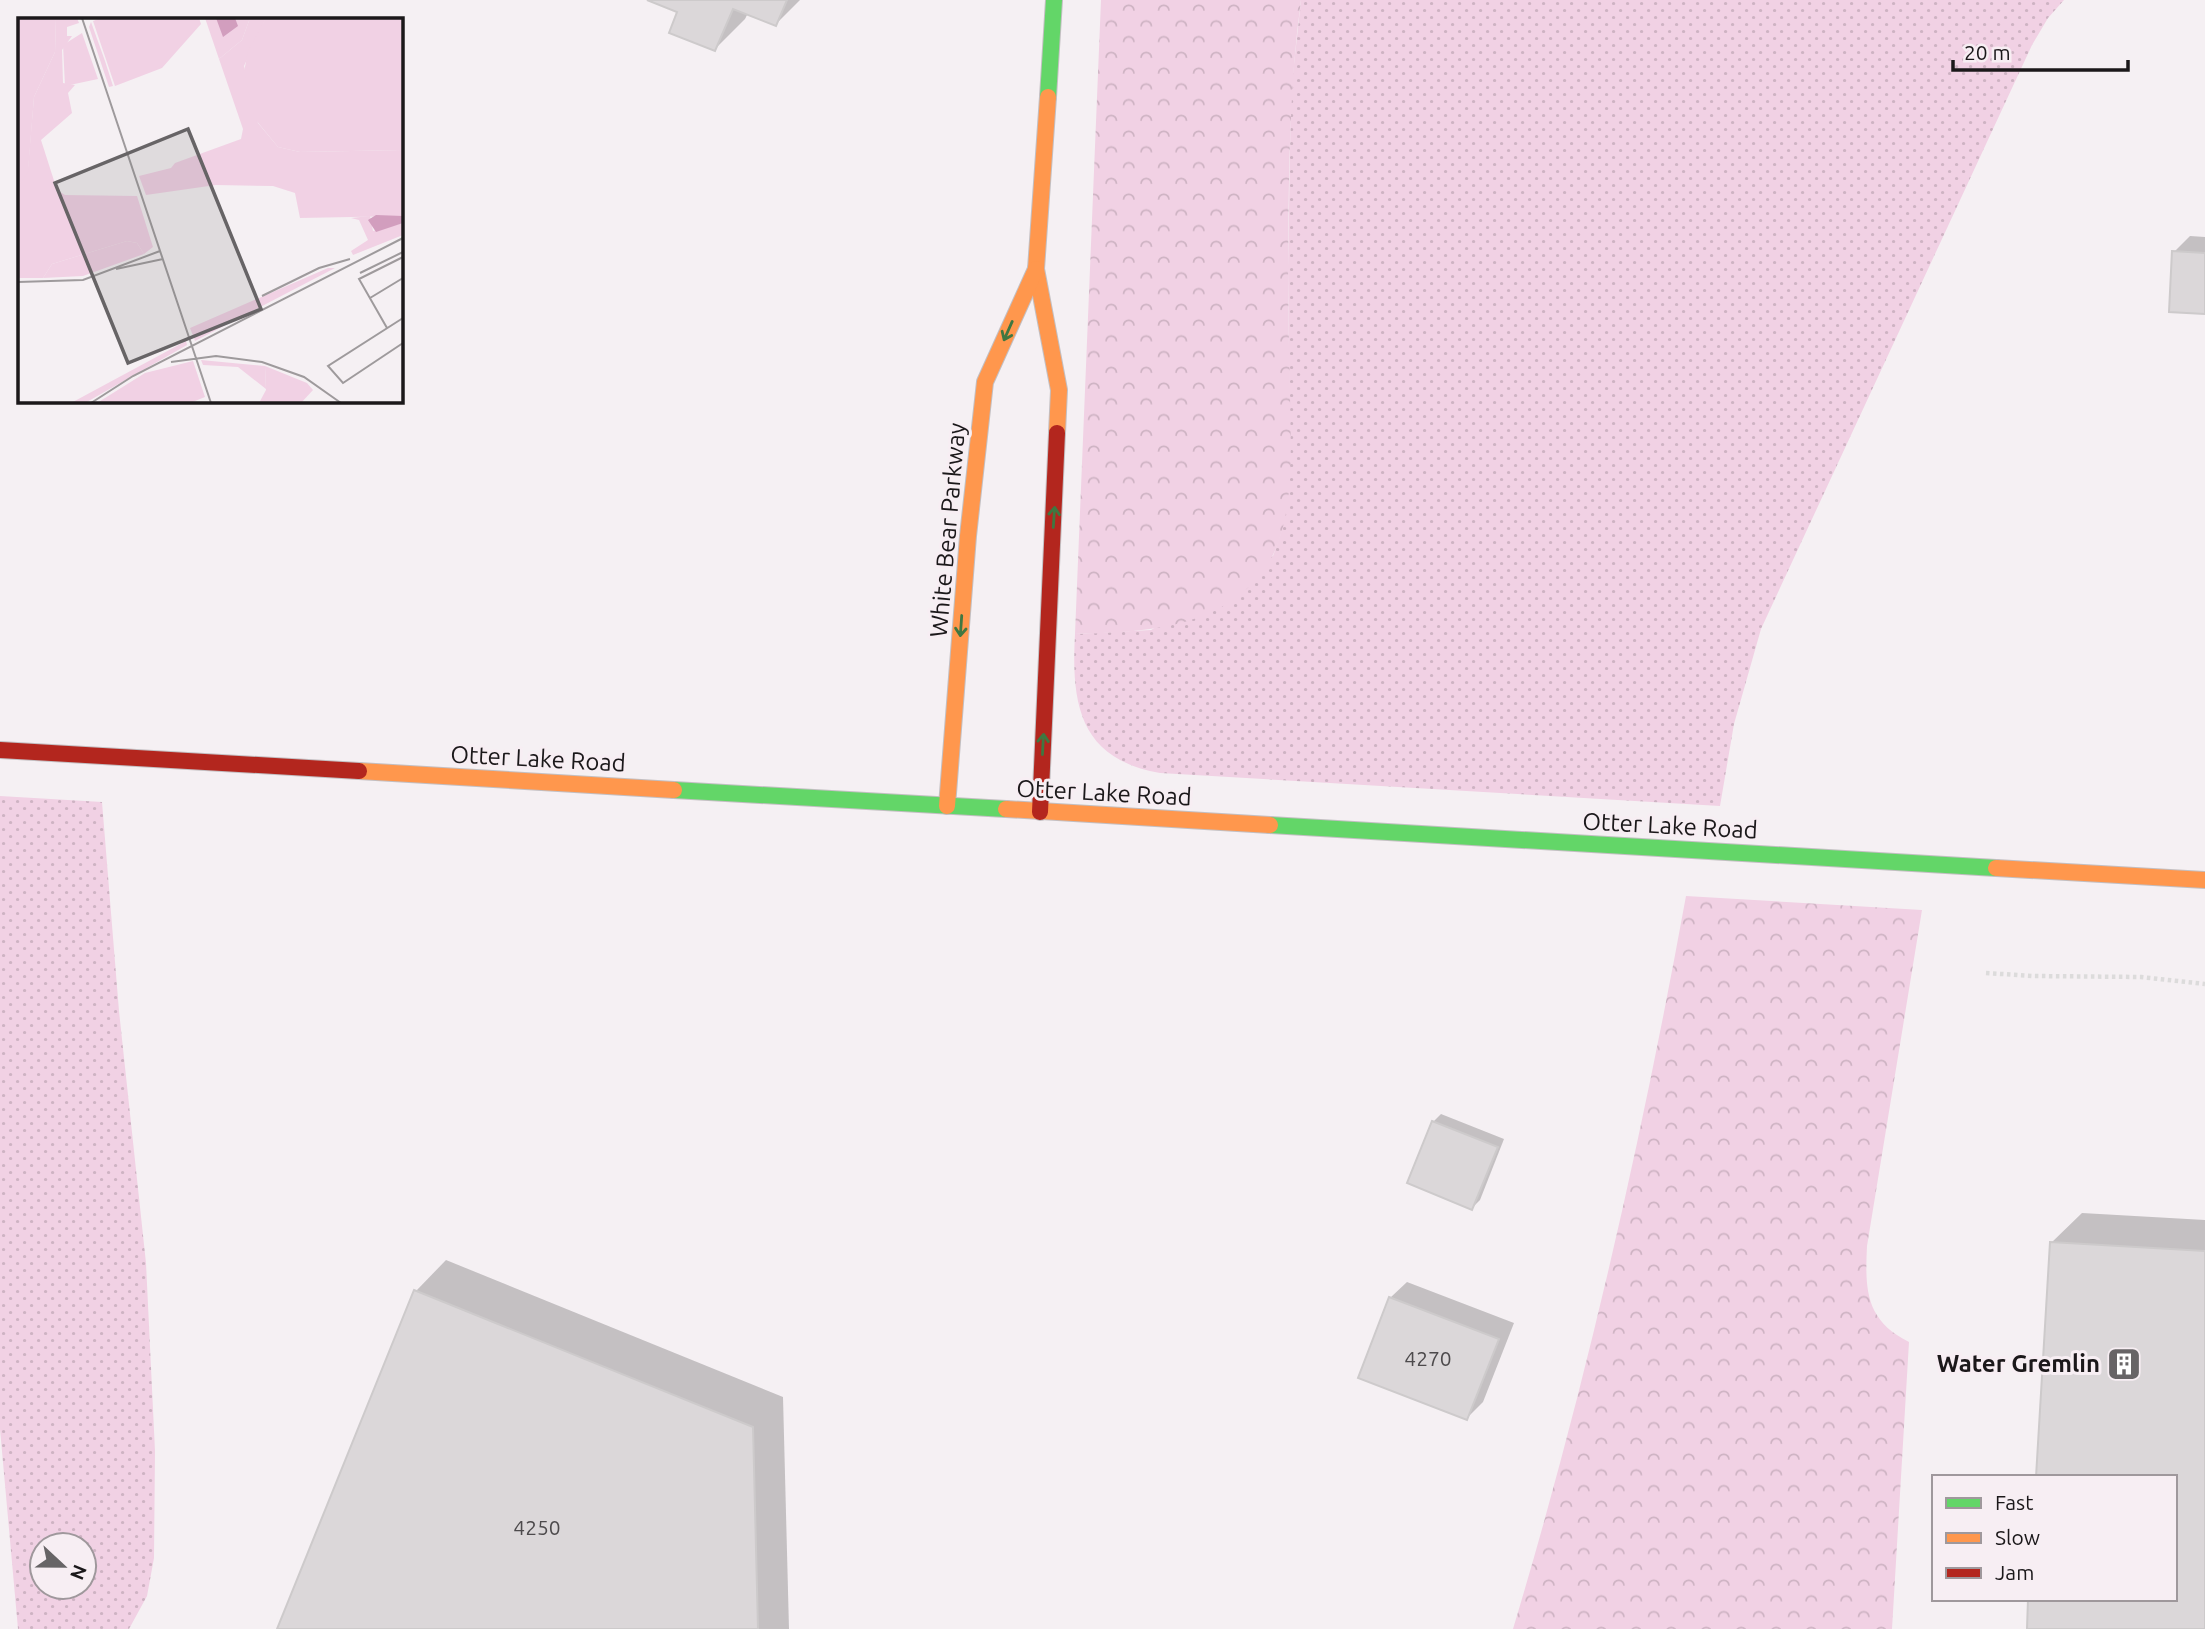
<svg xmlns="http://www.w3.org/2000/svg" width="2205" height="1629" viewBox="0 0 2205 1629" font-family="Ubuntu,sans-serif">
<style>
.grass{fill:url(#grass-dots);fill-rule:evenodd}
.forest{fill:url(#forest-crowns)}
.shadow{fill:#0003}
.building{fill:#dbd7d9;stroke:#cdcacb;stroke-width:2}
.lines{fill:none;stroke-linecap:round;stroke-linejoin:round}
.fast-casing{stroke:#c3bfc2;stroke-width:18}
.slow-casing{stroke:#c3bfc2;stroke-width:18}
.jam-casing{stroke:#c3bfc2;stroke-width:18}
.path{stroke:#dcdbdb;stroke-width:4.5;stroke-dasharray:3.5 3.5;stroke-linecap:butt}
.fast{stroke:#63d668;stroke-width:16}
.slow{stroke:#ff974d;stroke-width:16}
.jam{stroke:#b3261e;stroke-width:16}
.oneway{stroke:#3f7741}
.labels{text-anchor:middle;stroke-width:6;stroke-linejoin:round;paint-order:stroke}
.number-label{font-size:21px;fill:#4d4a4c}
.street-label{font-size:24px;fill:#1b181a;stroke:#f7eef3}
.poi-label{font-size:24px;font-weight:bold;fill:#1b181a;stroke:#f7eef3;text-anchor:end}
.inset-road{fill:none;stroke:#9e9a9c;stroke-width:2}
.view{fill:#676466;fill-opacity:0.15;stroke:#676466;stroke-width:3.5}
.inset-edge{fill:none;stroke:#1b181a;stroke-width:3.5}
</style>
<defs>
<pattern id="grass-dots" width="8" height="8" patternUnits="userSpaceOnUse" patternTransform="scale(1.75)"><rect width="8" height="8" fill="#f1d1e4"/><path d="M2 2h.1M6 6h.1" fill="none" stroke="#ceb3c3" stroke-width="1.8" stroke-linecap="round"/></pattern>
<pattern id="forest-crowns" width="20" height="18" patternUnits="userSpaceOnUse" patternTransform="scale(1.75)"><rect width="20" height="18" fill="#f1d1e4"/><path d="M2 6a3 3 0 1 1 6 0M12 15a3 3 0 1 1 6 0" fill="none" stroke="#ceb3c3"/></pattern>
</defs>
<rect width="100%" height="100%" fill="#f5f0f3"/>
<g class="grass">
<path d="M1301,0H2064L2048,18L2032,45L1761,629L1734,724L1720,806L1160,773C1080,759 1071,705 1075,634L1151,630L1273,556L1281,533L1290,465L1288,267L1291,92Z"/>
<path d="M0,796L102,802L119,1011L146,1263L155,1451L154,1558L147,1596L129,1629H18L0,1429ZM42,1545H84V1587H42Z"/>
</g>
<g class="forest">
<path d="M1101,0H1301C1289,87 1289,176 1288,264C1288,306 1289,349 1290,391C1290,447 1298,530 1260,575C1215,630 1140,632 1075,634Z"/>
<path d="M1686,896L1922,910L1867,1246C1865,1289 1865,1320 1909,1342L1892,1629H1513C1585,1389 1641,1143 1686,896Z"/>
</g>
<g class="shadow">
<polygon points="652,0 800,0 776,24 748,13 745,19 715,49 679,11"/>
<polygon points="2190,236 2205,237 2205,313 2174,252"/>
<polygon points="1441,1114 1504,1139 1480,1200 1472,1208 1409,1182 1433,1122"/>
<polygon points="2082,1213 2205,1220 2205,1629 2028,1629 2175,1599 2175,1477 2051,1243"/>
<polygon points="446,1260 783,1397 789,1629 279,1629 416,1291"/>
<polygon points="1407,1282 1514,1323 1483,1402 1467,1418 1390,1298"/>
</g>
<g class="building">
<polygon points="647,0 787,0 776,26 733,9 715,51 669,33 677,12"/>
<polygon points="2172,251 2205,253 2205,314 2169,312"/>
<polygon points="1432,1121 1498,1147 1472,1210 1407,1183"/>
<polygon points="2050,1242 2205,1251 2205,1629 2027,1629 2028,1599 2175,1599 2175,1477 2036,1477"/>
<polygon points="414,1290 753,1427 758,1629 277,1629"/>
<polygon points="1389,1297 1499,1339 1467,1420 1358,1378"/>
</g>
<g class="lines">
<g class="fast-casing">
<g id="fast">
<polyline points="1048,97 1054,0"/>
<polyline points="674,790 1006,809"/>
<polyline points="1270,825 1996,868"/>
</g>
</g>
<g class="slow-casing">
<g id="slow">
<polyline points="1048,97 1036,269 1059,390 1057,433"/>
<polyline points="359,771 674,790"/>
<polyline points="947,806 968,536 985,382 1036,269"/>
<polyline points="1006,809 1270,825"/>
<polyline points="1996,868 2205,880"/>
</g>
</g>
<g class="jam-casing">
<g id="jam">
<polyline points="0,750 359,771"/>
<polyline points="1040,812 1057,433"/>
</g>
</g>
<polyline class="path" points="1986,973 2033,976 2141,977 2205,984"/>
<use href="#fast" class="fast"/>
<use href="#slow" class="slow"/>
<use href="#jam" class="jam"/>
</g>
<defs><path id="oneway-shaft" d="M-6 0H5M1.5-3L5.5 0L1.5 3" fill="none" stroke-width="1.6" stroke-linecap="round" stroke-linejoin="round" transform="scale(1.75)"/></defs>
<g class="oneway">
<use href="#oneway-shaft" transform="translate(1008 331) rotate(114)"/>
<use href="#oneway-shaft" transform="translate(1054 517) rotate(-86)"/>
<use href="#oneway-shaft" transform="translate(961 626) rotate(94)"/>
<use href="#oneway-shaft" transform="translate(1043 744) rotate(-87)"/>
</g>
<defs>
<g id="building-square" transform="scale(1.75)"><rect x="-9" y="-9" width="18" height="18" rx="4" fill="#676466" stroke="#f7eef3"/><path d="M-4-6H4V6H1V3H-1V6H-4ZM-2.5-4.3h1.7v1.8h-1.7ZM.8-4.3h1.7v1.8H.8ZM-2.5-1h1.7V.8h-1.7ZM.8-1h1.7V.8H.8Z" fill="#fff"/></g>
</defs>
<g fill-rule="evenodd">
<use href="#building-square" x="2124" y="1364"/>
</g>
<g class="labels">
<g class="number-label">
<text x="1428" y="1366">4270</text>
<text x="537" y="1535">4250</text>
</g>
<g class="street-label">
<text transform="translate(948 530) rotate(-85)" y="8">White Bear Parkway</text>
<text transform="translate(538 759) rotate(3)" y="8">Otter Lake Road</text>
<text transform="translate(1104 793) rotate(3)" y="8">Otter Lake Road</text>
<text transform="translate(1670 826) rotate(3)" y="8">Otter Lake Road</text>
</g>
<g class="poi-label">
<text x="2100" y="1372">Water Gremlin</text>
</g>
</g>
<g transform="translate(18 18)">
<rect width="385" height="385" fill="#f5f0f3"/>
<path d="M38,0H59L61,5L49,9V18H54L44,32L45,65L57,67L50,75L54,95L23,122L39,172L47,177L119,178L135,229L126,236L119,225L109,223L34,246L25,260H0V169L10,150L16,79L37,34ZM187,0H232L224,22L201,41ZM73,4L87,43L95,68L91,69L71,9ZM352,198L355,213L385,205V217L335,237L333,233L350,222L341,202L333,200ZM310,250H317L177,323L172,310ZM168,323L169,327L67,385H53ZM183,342L247,348L248,371L220,349L185,347ZM175,343L187,379L172,385H79L127,355Z" fill="#f1d1e4"/>
<path d="M83,0H181L183,6L144,50L97,68L75,3ZM232,0H248L226,48L240,105L260,129L282,134L385,132V198L282,200L277,175L255,168L198,167L128,177L121,158L153,150L157,145L223,121L225,111L201,41L224,22ZM64,15L80,61L47,68L45,27ZM109,223L119,225L126,236L65,258L25,260L34,246ZM247,348L289,365L295,372L283,385H241L248,372Z" fill="#f1d1e4"/>
<path d="M0,0H38L37,34L16,79L10,154L0,169ZM248,0H385V132L282,134L260,129L237,101L226,54L230,33Z" fill="#f1d1e4"/>
<path d="M198,0H217L220,8L205,19ZM358,197L385,198V205L358,214L350,202Z" fill="#d29ebe"/>
<path class="inset-road" d="M64,0L193,385M98,251L145,241M342,255L385,234M0,264L65,262L142,233M244,278L301,250L332,241M352,280L385,260M385,300L310,348L325,365L385,325M369,310L341,261L385,239M153,344L198,338L244,344L286,359L323,385M73,385L115,358L385,220"/>
<path class="view" d="M170,111L243,291L110,345L37,165Z"/>
<rect width="385" height="385" class="inset-edge"/>
</g>
<rect x="1932" y="1475" width="245" height="126" fill="#f7eef3" stroke="#9f989c" stroke-width="2"/>
<rect x="1946" y="1498" width="35" height="10" fill="#63d668" stroke="#9f989c" stroke-width="2"/>
<text x="1995" y="1510" font-size="21" fill="#1b181a">Fast</text>
<rect x="1946" y="1533" width="35" height="10" fill="#ff974d" stroke="#9f989c" stroke-width="2"/>
<text x="1995" y="1545" font-size="21" fill="#1b181a">Slow</text>
<rect x="1946" y="1568" width="35" height="10" fill="#b3261e" stroke="#9f989c" stroke-width="2"/>
<text x="1995" y="1580" font-size="21" fill="#1b181a">Jam</text>
<g transform="translate(63 1566) rotate(112)"><circle r="33" fill="#f7eef3" stroke="#9f989c" stroke-width="2"/>
<path d="M0-5L12 26L0 18L-12 26Z" fill="#676466"/>
<text y="-10" font-size="19" font-weight="bold" text-anchor="middle" fill="#1b181a">N</text>
</g>
<path d="M1953 60v10h175v-10" fill="none" stroke="#1b181a" stroke-width="3.5"/>
<text x="1964" y="60" font-size="21" fill="#1b181a" stroke="#f7eef3" stroke-width="5" paint-order="stroke">20 m</text>
</svg>
